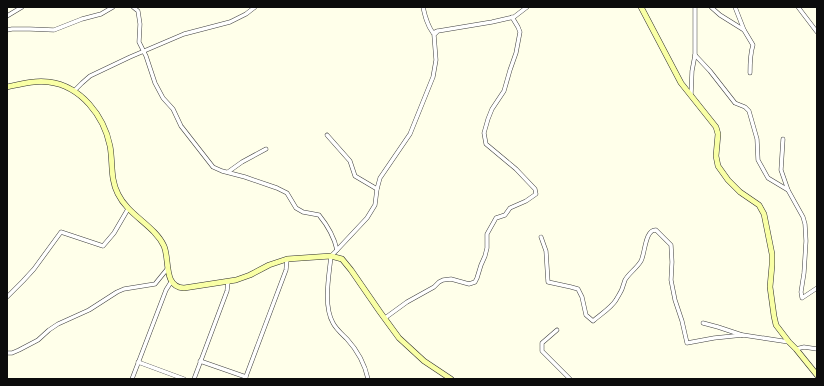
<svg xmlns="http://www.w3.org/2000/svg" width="824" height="386" viewBox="0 0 824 386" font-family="'PT Serif',serif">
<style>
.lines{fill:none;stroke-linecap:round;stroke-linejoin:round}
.street-casing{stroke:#3f3f3f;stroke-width:4.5}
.secondary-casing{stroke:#2e2e2e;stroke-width:6}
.street{stroke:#fff;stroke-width:3.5}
.secondary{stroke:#f9ffa5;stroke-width:5}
</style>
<rect width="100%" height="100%" fill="#ffffea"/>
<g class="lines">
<g class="street-casing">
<g id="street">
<path d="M133,7L138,11L140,24L139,42L146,56L155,83L163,98L173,109L181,126L213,167L222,171L245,177L277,188L287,193L296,208L303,212L319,215C328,226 334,236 337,250L331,256C329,276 323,305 333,323C336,329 342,334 347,339C357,350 365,365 368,379"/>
<path d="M423,7C425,16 427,25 433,33L437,31"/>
<path d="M711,7L720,15L744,30L753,45C750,54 750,63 750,73"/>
<polyline points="735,7 744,30"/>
<polyline points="798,7 817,32"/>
<polyline points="7,16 22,7"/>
<polyline points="7,30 12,29 30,29 54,30 82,19 101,14 113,7"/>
<polyline points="695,55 710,71 735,103 745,107 749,111 757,139 758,160 768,178 788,190 803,217 805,224 806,241 804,273 801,292 802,298 817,288"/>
<polyline points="74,91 82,83 90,76 130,57 184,34 230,22 246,14 255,7"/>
<polyline points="691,95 692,71 695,55 695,7"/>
<polyline points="327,135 350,161 355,176 377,189"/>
<polyline points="783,139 781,170 788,190"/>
<polyline points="228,172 242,162 266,149"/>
<path d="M541,237L546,251L548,282L571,287L578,289L582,297L586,315L593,321C601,314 611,308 616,300C618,296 621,292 622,289C623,286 624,283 625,280C629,273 637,268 641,261C645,254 645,229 656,230L671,245L672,262L671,280L675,300L682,321L687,343L714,338L743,335L789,342"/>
<polyline points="337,250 367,218 375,205 377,189 380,178 410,134 433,77 436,60 434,35 438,31 492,22 514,17 527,7"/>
<polyline points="7,297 23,281 34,269 61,232 103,246 114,233 128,209"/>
<polyline points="385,318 407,302 434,287 439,282 443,280 451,279 469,284 475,282 477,278 481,265 485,256 487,248 487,234 496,218 505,215 510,208 526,201 536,194 535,189 516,169 486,144 484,133 488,119 492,109 504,91 510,70 516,53 520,32 518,27 512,17"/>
<polyline points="703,323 718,327 742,335"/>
<polyline points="557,330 542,343 542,351 570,379"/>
<polyline points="796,349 804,347 817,349"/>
<polyline points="7,353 12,353 19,350 38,340 49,330 58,324 89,310 117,292 124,289 155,284 168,268"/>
<polyline points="200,361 246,377"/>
<polyline points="138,362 184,379"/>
<polyline points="132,379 166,290 171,282"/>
<polyline points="194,379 227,291 228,282"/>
<polyline points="245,379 286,270 287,259"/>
</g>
</g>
<g class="secondary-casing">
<g id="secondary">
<polyline points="641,7 681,83 716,127 718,134 716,156 718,166 728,180 740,192 759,205 764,214 772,254 772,265 770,287 774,316 776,325 789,342 796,349 817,375"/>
<path d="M7,87C21,84 35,80 49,82C81,86 104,116 110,146C113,162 110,179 118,194C128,215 155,226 164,246C170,260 163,287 184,288L236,280L250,275L269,265L287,259L331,256L342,259L351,270L380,312L399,338L424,361L451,379"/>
</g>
</g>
<use href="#street" class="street"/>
<use href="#secondary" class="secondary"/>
</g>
<rect width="824" height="386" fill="none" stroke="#0c0c0c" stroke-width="16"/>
</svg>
